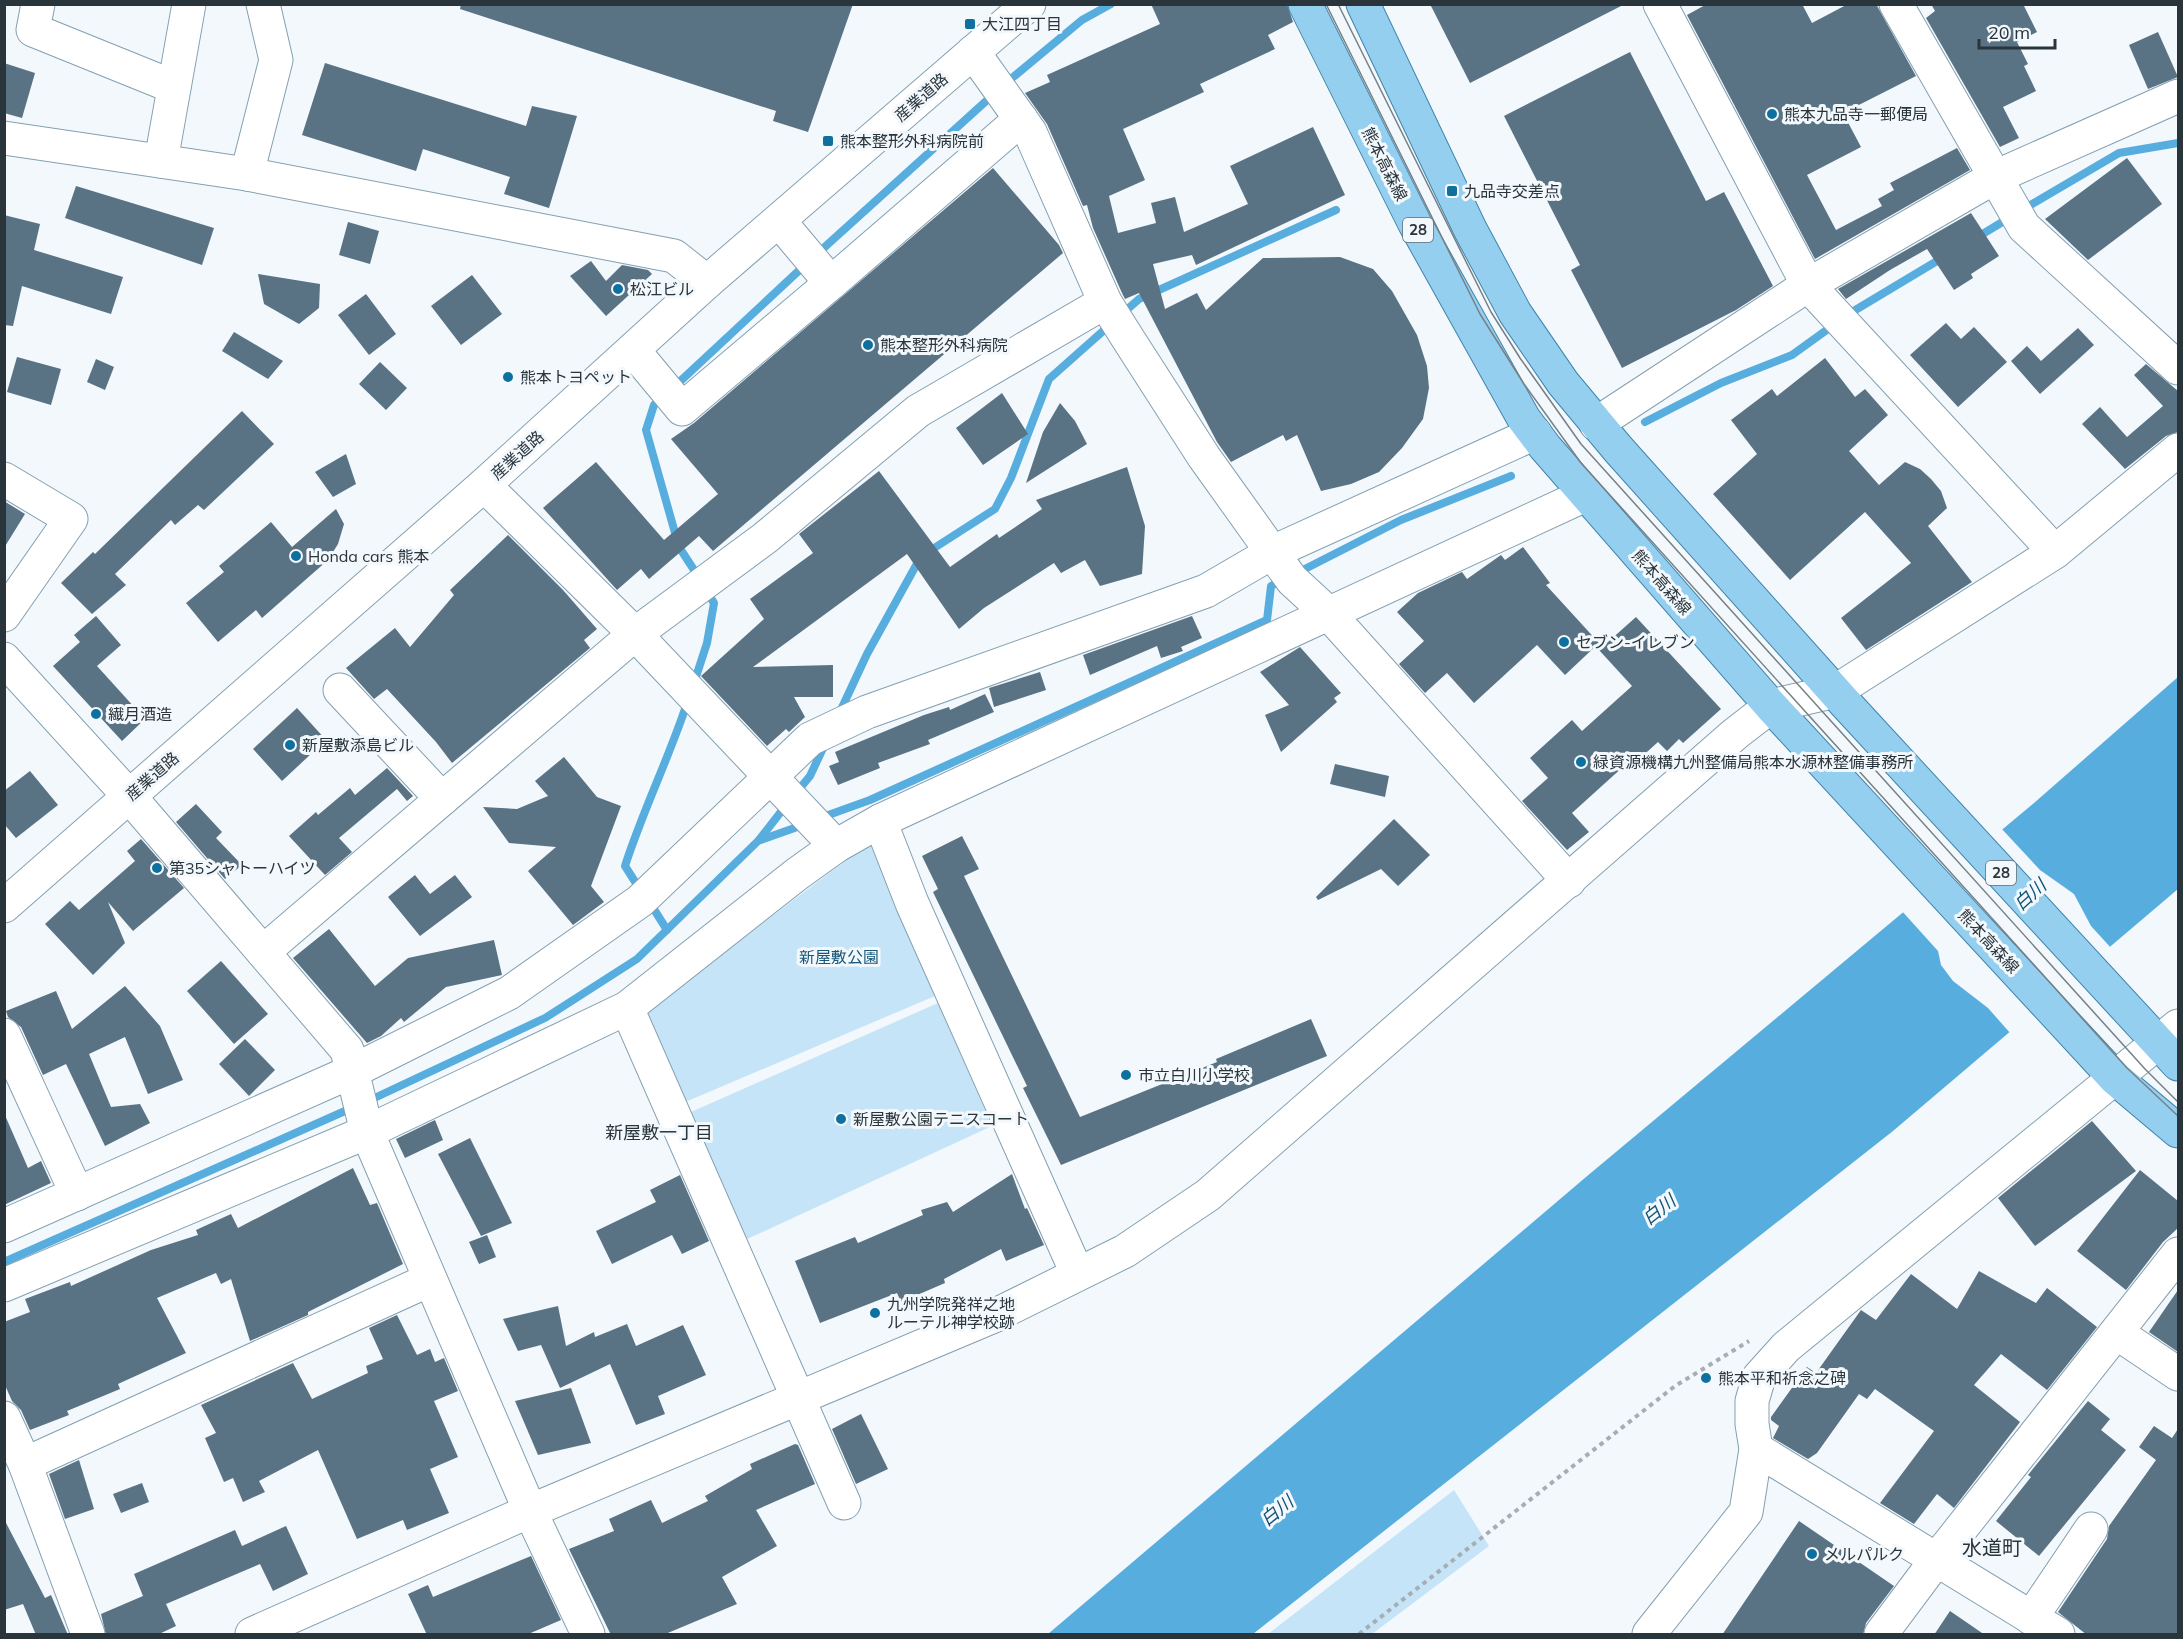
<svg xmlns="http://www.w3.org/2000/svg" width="2183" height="1639" viewBox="0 0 2183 1639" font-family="Mulish,'Noto Sans JP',sans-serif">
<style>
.green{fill:#c6e4f8}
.water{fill:#58addf}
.pier{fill:#f2f8fc}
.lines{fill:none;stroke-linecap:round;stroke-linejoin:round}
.stream{stroke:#58addf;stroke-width:8}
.building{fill:#597384}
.minor-casing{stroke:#84a0b1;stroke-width:35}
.major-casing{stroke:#4084aa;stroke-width:35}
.path{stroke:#a6aeb3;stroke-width:4;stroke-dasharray:4.5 4.5;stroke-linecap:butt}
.minor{stroke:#fff;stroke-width:33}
.major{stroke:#94cff0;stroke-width:33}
.tram{stroke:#778086;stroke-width:1.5}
.poi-dot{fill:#0e709e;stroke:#f2f8fc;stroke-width:2}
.labels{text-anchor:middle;stroke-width:6;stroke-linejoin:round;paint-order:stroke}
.shield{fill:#f2f8fc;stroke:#656f75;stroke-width:1.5}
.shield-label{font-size:15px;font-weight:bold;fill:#29343b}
.poi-label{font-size:16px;fill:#29343b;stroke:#f2f8fc;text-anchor:start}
.street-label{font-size:16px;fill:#29343b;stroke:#f2f8fc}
.park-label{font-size:16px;fill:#18587a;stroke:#f2f8fc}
.water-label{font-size:18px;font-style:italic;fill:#105375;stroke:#f2f8fc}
.neighbourhood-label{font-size:18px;fill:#29343b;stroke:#f2f8fc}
.quarter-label{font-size:20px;fill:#29343b;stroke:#f2f8fc}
</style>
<rect width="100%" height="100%" fill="#f2f8fc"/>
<g class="green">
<polygon points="872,841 935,996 683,1103 643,1013"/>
<polygon points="938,1003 992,1126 745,1240 691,1112"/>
<polygon points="1454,1490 1489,1546 1372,1634 1268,1634"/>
</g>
<polygon class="water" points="2178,677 2178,889 1893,1131 1253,1634 1048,1634 1586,1177 2034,803"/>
<polygon class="pier" points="2000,827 2040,870 2074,894 2091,926 2112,949 2011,1034 1988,1008 1953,981 1941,965 1938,951 1901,910"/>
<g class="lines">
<g class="stream">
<polyline points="1006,83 1082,20 1111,4"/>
<polyline points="2022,210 2119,153 2178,143"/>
<polyline points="1976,238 2009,218"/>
<polyline points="817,254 995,93"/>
<polyline points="1122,314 1139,299 1336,210"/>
<polyline points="1847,315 1942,258"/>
<polyline points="674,387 806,264"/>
<polyline points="663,397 654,405 646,430 679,547 698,576"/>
<polyline points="1645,422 1721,383 1792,355 1835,324"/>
<polyline points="928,552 995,509 1011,478 1049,379 1111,324"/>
<polyline points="1297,573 1401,520 1511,476"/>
<polyline points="694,683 707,643 714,603 707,592"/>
<polyline points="839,714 867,654 919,560"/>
<polyline points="796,793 810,776 825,744"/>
<polyline points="820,818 870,800 1267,620 1271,586 1283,580"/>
<polyline points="759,840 787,804"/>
<path d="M641,891L625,866C643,810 669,758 687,703"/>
<polyline points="650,903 667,930"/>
<polyline points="368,1101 545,1018 637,959 758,841 803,825"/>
<polyline points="4,1262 354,1107"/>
</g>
</g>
<g class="building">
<polygon points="461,4 853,4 808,132 773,121 776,111 460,9"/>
<polygon points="1151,4 1287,4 1293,22 1268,35 1275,49 1200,84 1204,92 1123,129 1145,180 1109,196 1118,233 1156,223 1151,203 1175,197 1184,232 1248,204 1230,166 1313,127 1345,195 1196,265 1192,255 1153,264 1165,309 1197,293 1206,310 1263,258 1340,257 1373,269 1392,291 1417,335 1427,366 1429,388 1423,419 1402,448 1379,472 1351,484 1321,491 1297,435 1286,441 1283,435 1231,462 1217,442 1139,293 1125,299 1122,293 1093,228 1087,205 1083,206 1047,124 1025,93 1050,82 1047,75 1160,24"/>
<polygon points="1430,4 1625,4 1470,83"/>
<polygon points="1707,4 1802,4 1812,23 1848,4 1876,4 1916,76 1843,113 1861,147 1807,175 1836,230 1882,206 1878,199 1894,190 1890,183 1957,148 1970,170 1815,259 1687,15"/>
<polygon points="1931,4 2023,4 2037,32 2017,42 2028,64 2024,66 2036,91 2003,107 2019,138 2000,147 1926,18 1935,11"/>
<polygon points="2158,32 2178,77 2148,89 2129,45"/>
<polygon points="1630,52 1706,201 1724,192 1773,286 1736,310 1622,368 1571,270 1580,265 1504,116"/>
<polygon points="4,63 35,73 22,118 4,113"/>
<polygon points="325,63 526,126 532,106 577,116 549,208 504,194 510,177 423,149 416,171 302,135"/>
<polygon points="2127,158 2162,204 2088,260 2045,219"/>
<polygon points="993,168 1059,245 1063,253 713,551 699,536 649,579 641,569 617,590 543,508 596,462 664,540 718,494 671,439 694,423"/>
<polygon points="76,186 214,228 202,265 65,218"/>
<polygon points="1971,213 1999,256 1971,274 1973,278 1954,290 1927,249 1890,270 1846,299 1838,289"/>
<polygon points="4,215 40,224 34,250 123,277 111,314 22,286 13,326 4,325"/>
<polygon points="348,222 379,231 370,264 339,255"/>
<polygon points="591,261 606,281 622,265 648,270 652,274 606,316 570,276"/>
<polygon points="258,274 320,284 319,308 299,324 264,304"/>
<polygon points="472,275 502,314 461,345 431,306"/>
<polygon points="366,294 396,334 369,355 338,315"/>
<polygon points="1946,323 1961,339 1974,327 2007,362 1958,407 1910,355"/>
<polygon points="2078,328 2094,345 2040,394 2011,361 2027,346 2041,361"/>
<polygon points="234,332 283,361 268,379 222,351"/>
<polygon points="17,357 61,369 51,405 7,392"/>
<polygon points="1825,358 1855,397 1865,389 1888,415 1849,451 1879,485 1905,462 1920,469 1931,479 1941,491 1947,508 1928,526 1972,582 1866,650 1841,618 1911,563 1865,512 1790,580 1713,494 1757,454 1731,420 1772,389 1777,396"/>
<polygon points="96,359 114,367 105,390 87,382"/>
<polygon points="380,362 407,388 386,410 359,384"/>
<polygon points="2146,364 2178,391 2178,432 2166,436 2125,469 2082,424 2100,407 2127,437 2163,406 2134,375"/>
<polygon points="1002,393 1028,434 983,465 956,428"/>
<polygon points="1060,403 1075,421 1087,444 1026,483 1043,432"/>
<polygon points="242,411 274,444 204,510 198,505 175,525 171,520 115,574 126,585 92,614 61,583 93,552 95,554"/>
<polygon points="346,454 356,484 333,497 315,472"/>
<polygon points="1127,467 1145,526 1142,574 1100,586 1085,560 1061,573 1054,563 984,608 959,629 907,554 753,667 833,665 833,697 794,697 805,717 789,732 786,729 767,746 701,676 764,619 750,599 813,553 799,534 879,471 950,567 997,534 999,538 1042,509 1036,500"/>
<polygon points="4,501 25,514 4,548"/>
<polygon points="336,509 344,524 338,544 328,560 262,618 256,610 218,642 186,603 224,572 219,566 271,522 292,547"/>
<polygon points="508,535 563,590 597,629 584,640 590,648 452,763 436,742 387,689 374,699 346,668 395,628 410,647 454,595 450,590"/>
<polygon points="1523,547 1550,583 1546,585 1599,643 1565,675 1537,645 1474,703 1447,673 1425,693 1399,664 1424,641 1397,612 1418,593 1462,572 1467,579 1501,555 1505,560"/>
<polygon points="96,616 121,645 97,666 145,719 122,741 53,666 80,642 74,635"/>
<polygon points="1192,616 1202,638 1181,647 1183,651 1161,658 1157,646 1090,675 1083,655"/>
<polygon points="1636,617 1721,709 1683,743 1679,739 1667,751 1658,742 1638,760 1635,756 1572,813 1589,832 1567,850 1522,801 1548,778 1530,758 1572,720 1582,731 1632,686 1599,650"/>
<polygon points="1300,647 1341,693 1334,698 1337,702 1281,752 1265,715 1289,705 1260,672"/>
<polygon points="1040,672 1046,690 994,707 989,688"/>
<polygon points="985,694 994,712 928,740 930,744 878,763 880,768 838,785 829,766 839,762 835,752 924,715 949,707 950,710"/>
<polygon points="297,708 326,740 282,781 253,749"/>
<polygon points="564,757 597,797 621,806 591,886 604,902 573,925 528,871 556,847 509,843 483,807 517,809 548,796 535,781"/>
<polygon points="1335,764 1389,776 1385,797 1330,784"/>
<polygon points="387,768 413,796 407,801 397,789 339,838 352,852 325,875 289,836 316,812 318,815 350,788 355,795"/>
<polygon points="30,771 58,805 16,838 4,824 4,791"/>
<polygon points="196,804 222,832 216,838 242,865 225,879 176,822"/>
<polygon points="1394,819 1430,855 1398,886 1381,869 1318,900 1316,897"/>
<polygon points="962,836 979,869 964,876 1080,1117 1217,1062 1216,1059 1311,1019 1327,1056 1061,1165 1023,1088 1027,1086 933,892 938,889 922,856"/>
<polygon points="141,839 184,888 133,931 108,902 125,943 93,975 45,924 70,901 79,910 135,861 127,851"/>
<polygon points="415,875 430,894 455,875 472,897 420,936 388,897"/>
<polygon points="329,929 375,986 408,958 494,940 502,975 446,987 404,1022 401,1018 381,1036 367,1043 293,958"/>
<polygon points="221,961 268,1014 234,1044 187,991"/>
<polygon points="125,986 160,1026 183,1080 148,1094 125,1037 89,1054 111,1107 140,1104 150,1123 105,1146 66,1064 43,1075 21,1027 8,1017 6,1011 56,991 72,1029"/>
<polygon points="245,1039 275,1070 249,1096 219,1064"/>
<polygon points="4,1113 28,1168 41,1161 51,1183 4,1205"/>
<polygon points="435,1120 443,1140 405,1158 396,1139"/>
<polygon points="2092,1121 2136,1171 2035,1246 1998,1198"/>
<polygon points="470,1138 512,1223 481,1236 438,1154"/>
<polygon points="353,1168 370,1205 377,1203 403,1264 308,1312 308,1315 250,1341 231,1279 221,1284 216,1273 157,1298 186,1353 118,1384 120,1389 67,1411 69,1415 30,1430 21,1410 12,1401 4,1383 4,1322 30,1312 25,1299 70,1282 71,1286 151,1250 198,1235 196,1230 231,1214 238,1228"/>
<polygon points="2140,1170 2178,1201 2178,1228 2163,1242 2126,1290 2077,1251"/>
<polygon points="1012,1174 1025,1209 1027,1208 1044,1245 1006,1261 1001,1249 944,1279 945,1283 901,1302 897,1293 820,1323 795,1261 855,1237 858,1243 923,1215 921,1210 947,1202 953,1212"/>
<polygon points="680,1175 709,1241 682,1254 672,1235 612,1264 596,1231 656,1202 650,1190"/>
<polygon points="487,1235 496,1257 479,1264 469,1242"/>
<polygon points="1979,1271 2036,1303 2047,1288 2097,1327 2047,1390 2001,1354 1974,1385 2020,1422 1954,1508 1937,1494 1914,1524 1880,1503 1934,1431 1875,1389 1867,1399 1859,1394 1817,1453 1808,1459 1773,1438 1779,1426 1771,1420 1771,1417 1807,1367 1816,1373 1861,1310 1876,1320 1911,1274 1957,1309"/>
<polygon points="2178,1290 2178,1352 2149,1332"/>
<polygon points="558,1306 566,1346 594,1332 595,1337 627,1324 636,1346 683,1325 706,1375 658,1396 665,1414 636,1425 610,1364 560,1388 541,1345 518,1351 503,1319"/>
<polygon points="397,1315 417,1355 430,1349 435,1362 444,1358 458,1391 434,1401 458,1457 430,1469 449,1513 407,1530 403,1520 357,1539 318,1450 259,1481 265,1492 243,1502 233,1478 224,1482 205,1438 216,1433 201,1405 293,1363 312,1399 368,1373 366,1366 383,1359 369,1328"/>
<polygon points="571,1388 591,1443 538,1455 515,1401"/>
<polygon points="2088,1401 2110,1419 2101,1430 2126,1450 2039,1556 1996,1521 2031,1477 2028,1475"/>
<polygon points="861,1414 888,1469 856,1484 832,1429"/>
<polygon points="2154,1426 2172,1438 2178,1429 2178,1635 2087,1635 2058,1612 2107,1539 2109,1526 2156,1460 2139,1447"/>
<polygon points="795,1444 798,1445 815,1484 756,1510 777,1546 722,1577 737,1604 663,1635 611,1635 569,1549 614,1531 609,1519 651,1500 662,1523 708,1501 705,1496 752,1469 750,1464"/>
<polygon points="79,1460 94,1509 65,1519 49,1474"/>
<polygon points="142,1483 149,1502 121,1513 113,1494"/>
<polygon points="4,1519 45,1598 51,1595 68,1635 36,1635 23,1604 4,1610"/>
<polygon points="1799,1521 1894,1586 1866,1623 1863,1635 1722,1635"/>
<polygon points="286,1526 308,1574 273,1591 260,1564 166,1604 176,1626 157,1635 106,1635 101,1614 143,1596 134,1574 235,1530 242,1546"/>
<polygon points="531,1556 561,1620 526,1635 427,1635 408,1594 428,1585 433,1597"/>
<polygon points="1950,1611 1985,1635 1934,1635"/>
</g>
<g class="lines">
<g class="minor-casing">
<g id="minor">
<polyline points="38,4 33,30 174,87"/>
<polyline points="1660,4 1808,285 2055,552"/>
<polyline points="1896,4 2024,227 2178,368"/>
<polyline points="973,52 1030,132 1105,302 1125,334 1204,457 1292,580 1329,614 1569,881"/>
<polyline points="4,138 247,174 674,256 707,282"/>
<polyline points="161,161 189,4"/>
<polyline points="247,174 276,60 263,4"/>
<polyline points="785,228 831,283 1021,119"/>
<polyline points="638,356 682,409 831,283"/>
<polyline points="1596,424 1808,285 1993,178 2178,96"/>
<polyline points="4,479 71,519 4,615"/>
<polyline points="484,485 635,634 836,846"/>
<polyline points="4,659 129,796 347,1050 367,1132 530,1511 588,1634"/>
<polyline points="340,690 442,799"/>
<polyline points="880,821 912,903 1077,1273"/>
<polyline points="4,906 484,485 707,282 1029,4"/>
<polyline points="263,952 635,634 765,538 918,411 1105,302"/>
<polyline points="627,1008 844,1503"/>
<polyline points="4,1035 77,1194"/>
<polyline points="4,1226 353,1071 509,993 640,901 810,739 867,712 1206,591 1273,552 1535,433"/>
<polyline points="4,1285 367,1132 627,1008 797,874 836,846 880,821 1585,495"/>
<polyline points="2117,1333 2178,1374"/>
<polyline points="4,1418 25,1464 88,1634"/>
<polyline points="1756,1449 2058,1634"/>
<polyline points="25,1464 429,1280"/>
<polyline points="2031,1618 2091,1529"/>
<polyline points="252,1634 530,1511 996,1315 1125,1251 1208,1195 1735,734 1771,706 1836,691 2055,552 2178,450"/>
<polyline points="1649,1634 1746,1512 1756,1449 1752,1424 1752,1401 1759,1377 1786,1347 2178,1026"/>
<polyline points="1881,1634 1937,1559 2178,1254"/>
</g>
</g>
<g class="major-casing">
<g id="major">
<polyline points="1305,4 1415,224 1524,419 1545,447 1771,706 2115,1078 2178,1131"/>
<polyline points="1363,4 1470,229 1515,313 1563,383 1618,449 1845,703 2178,1064"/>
</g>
</g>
<polyline class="path" points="1359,1634 1675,1386 1749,1341"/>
<use href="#minor" class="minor"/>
<use href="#major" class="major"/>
<g class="tram">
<polyline points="1326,4 1480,314 1524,384 1581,463 2127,1068 2178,1116"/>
<polyline points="1338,4 1491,312 1520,358 1581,444 2145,1069 2178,1102"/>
</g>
</g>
<g class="poi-dot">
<rect x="964" y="18" width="12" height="12" rx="3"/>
<circle cx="1772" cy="114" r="6"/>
<rect x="822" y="135" width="12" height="12" rx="3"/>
<rect x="1446" y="185" width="12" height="12" rx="3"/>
<circle cx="618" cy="289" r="6"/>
<circle cx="868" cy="345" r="6"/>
<circle cx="508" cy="377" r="6"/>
<circle cx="296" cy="556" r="6"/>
<circle cx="1564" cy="642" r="6"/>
<circle cx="96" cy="714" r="6"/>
<circle cx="290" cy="745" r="6"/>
<circle cx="1581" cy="762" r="6"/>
<circle cx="157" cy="868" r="6"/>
<circle cx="1126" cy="1075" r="6"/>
<circle cx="841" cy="1119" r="6"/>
<circle cx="875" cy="1313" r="6"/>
<circle cx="1706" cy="1378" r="6"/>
<circle cx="1812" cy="1554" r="6"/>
</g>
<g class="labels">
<g class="shield">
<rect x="1403" y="218" width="30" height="24" rx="4.5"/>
<rect x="1986" y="861" width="30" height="24" rx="4.5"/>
</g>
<g class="shield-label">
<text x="1418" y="235">28</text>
<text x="2001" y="878">28</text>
</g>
<g class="poi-label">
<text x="982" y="30">大江四丁目</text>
<text x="1784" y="120">熊本九品寺一郵便局</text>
<text x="840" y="147">熊本整形外科病院前</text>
<text x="1464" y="197">九品寺交差点</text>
<text x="630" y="295">松江ビル</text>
<text x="880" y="351">熊本整形外科病院</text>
<text x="520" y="383">熊本トヨペット</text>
<text x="308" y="562">Honda cars 熊本</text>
<text x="1576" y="648">セブン-イレブン</text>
<text x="108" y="720">繊月酒造</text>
<text x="302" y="751">新屋敷添島ビル</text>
<text x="1593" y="768">緑資源機構九州整備局熊本水源林整備事務所</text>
<text x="169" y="874">第35シャトーハイツ</text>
<text x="1138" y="1081">市立白川小学校</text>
<text x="853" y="1125">新屋敷公園テニスコート</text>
<text x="887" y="1310">九州学院発祥之地<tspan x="887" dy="18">ルーテル神学校跡</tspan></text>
<text x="1718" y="1384">熊本平和祈念之碑</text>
<text x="1824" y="1560">メルパルク</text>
</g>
<g class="street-label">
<text transform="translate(921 97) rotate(-41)" y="6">産業道路</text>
<text transform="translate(1385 164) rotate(63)" y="6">熊本高森線</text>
<text transform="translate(517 455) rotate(-42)" y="6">産業道路</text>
<text transform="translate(1662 582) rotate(49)" y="6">熊本高森線</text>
<text transform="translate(152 776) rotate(-41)" y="6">産業道路</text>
<text transform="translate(1989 941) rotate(47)" y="6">熊本高森線</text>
</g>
<g class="park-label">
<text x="839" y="963">新屋敷公園</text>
</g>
<g class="water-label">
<text transform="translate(2030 895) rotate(-42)" y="6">白川</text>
<text transform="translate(1659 1210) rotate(-38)" y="6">白川</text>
<text transform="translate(1277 1511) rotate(-39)" y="6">白川</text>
</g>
<g class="neighbourhood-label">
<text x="659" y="1139">新屋敷一丁目</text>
</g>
<g class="quarter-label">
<text x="1992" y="1555">水道町</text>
</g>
</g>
<rect width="2183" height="1639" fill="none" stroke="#29343b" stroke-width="12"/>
<path d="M1979 39v9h76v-9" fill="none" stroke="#29343b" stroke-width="3"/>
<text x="1988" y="39" font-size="18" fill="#29343b" stroke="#f2f8fc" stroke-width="4.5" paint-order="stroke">20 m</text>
</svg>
